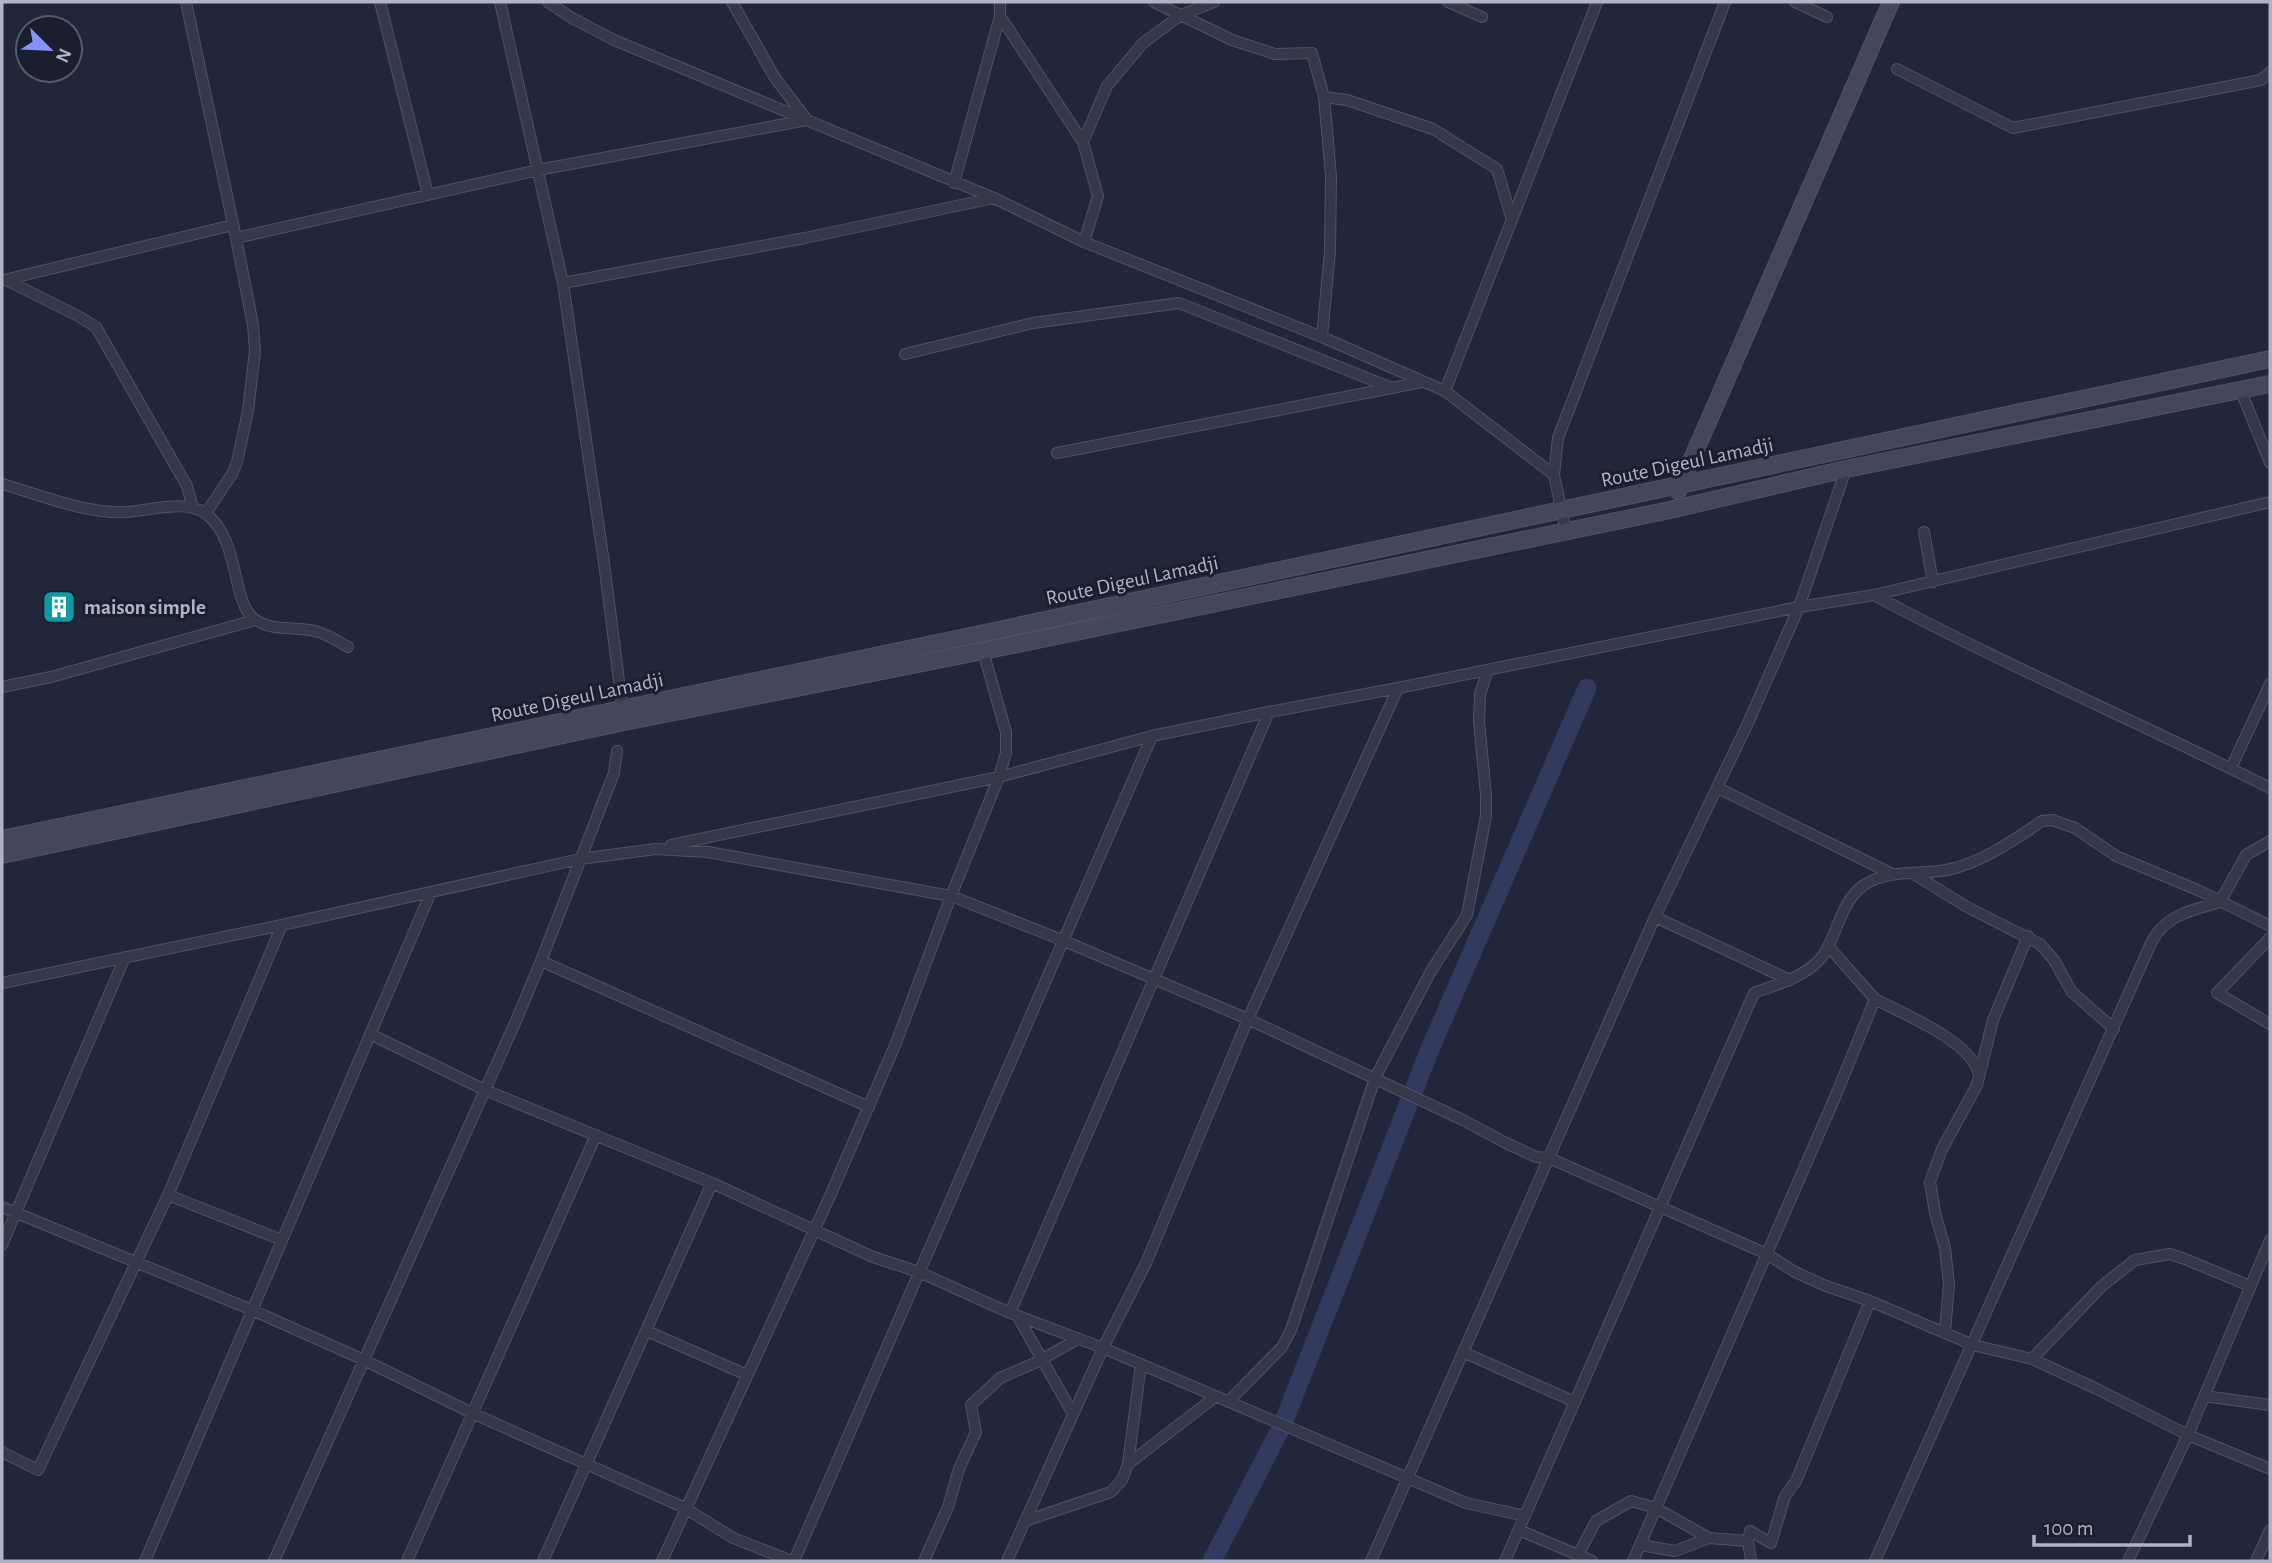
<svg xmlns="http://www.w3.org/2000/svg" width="2272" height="1563" viewBox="0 0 2272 1563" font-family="'Alegreya Sans',sans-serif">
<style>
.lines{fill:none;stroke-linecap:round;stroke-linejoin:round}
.river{stroke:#333a5f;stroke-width:19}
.minor-casing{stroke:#505365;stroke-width:12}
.secondary-casing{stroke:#505365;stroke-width:18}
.minor{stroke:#35384a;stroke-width:10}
.secondary{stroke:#43465d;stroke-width:16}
.labels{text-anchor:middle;stroke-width:6;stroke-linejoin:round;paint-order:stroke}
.street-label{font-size:21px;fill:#b0b3c6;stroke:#1b1e2f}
.poi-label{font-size:21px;font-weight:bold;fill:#b0b3c6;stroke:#1b1e2f;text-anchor:start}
</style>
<rect width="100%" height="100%" fill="#22263a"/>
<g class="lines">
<path class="river" d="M1212,1561l70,-135 148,-377 157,-361"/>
<defs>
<path id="minor" d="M186,2l50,236 17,87 2,26 -7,60 -11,51 -5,12 -26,39
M380,2l48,193
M500,2l63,281 41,280 19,149
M548,2l24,16 42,22 380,158 90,44 238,95 123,54 109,84
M1154,2l78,38 43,14 37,-1 12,44 23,3 86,29 64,40 15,51
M1448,2l34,15
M1795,2l32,15
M1000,16l83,126 15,54 -14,46
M1897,69l116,59 248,-48 9,-8
M1083,142l24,-56 36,-43 38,-28 33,-13
M954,183l46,-167v-14
M236,238l302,-68 269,-50 -32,-42 -43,-76
M4,280l229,-55
M6,280l72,36 18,11 91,159 6,22
M563,283l242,-45 189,-40
M1322,337l8,-86 1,-75 -7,-79
M905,354l128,-31 146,-20 213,85
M1445,391l152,-389
M2241,391l29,72
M1057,453l365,-71
M2,484c39,11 83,30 124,28 23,-1 58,-13 79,1 35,25 26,86 48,105 17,14 42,8 62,13 12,3 23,10 33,16
M1566,531l-12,-56 4,-37 167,-436
M1924,532l9,50
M1874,595c130,70 265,127 396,193
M2,687l49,-10 204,-57
M2231,768l39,-84
M1718,788l174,86
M671,845l328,-68 153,-41 117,-24 129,-24 401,-81 75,-12 396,-93
M1912,873l55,34 73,37 14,16 18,32 42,37
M1655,917l135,63
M2270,938l-53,55 53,31
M541,961l328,146
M2,983l280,-58 298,-66 75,-10 53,3 243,44 111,44 186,79 215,101 41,22 32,15 13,1 218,96 28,18 31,14 44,15 103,44 59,14 65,30 91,46 82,34
M1875,999c28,15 97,42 104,76
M370,1034l115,56 227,93 161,74 46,15 91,41 93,35 363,155 59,13
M168,1195l114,45
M2,1207l250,103 112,50 108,53 213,95 48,30 59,23
M2,1245l123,-288
M1010,1313l259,-601
M1018,1317l55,97
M647,1331l100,44
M1945,1332l4,-48 -4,-36 -10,-35 -5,-31 12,-33 35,-64 16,-65 35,-84
M1463,1352l112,50
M2032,1359l70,-73 33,-26 35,-6 15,5 65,27
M2204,1396l66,9
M1228,1402l54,-55 9,-17 84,-252 56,-107 36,-56 19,-99v-21l-7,-74 1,-27 8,-24
M2,1452l36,18 130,-275 114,-270
M1128,1464l13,-100
M1025,1521l86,-29 11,-12 6,-16 87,-67
M1519,1530l73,31
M1640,1545l35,6 34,-13 39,3
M1578,1555l18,-34 35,-20 25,7 53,30
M145,1561l286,-669
M274,1561l241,-538 26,-62 73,-188 3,-22
M407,1561l189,-426
M543,1561l169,-378
M662,1561l168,-365 66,-153 55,-147 48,-119 7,-24v-21l-23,-81
M794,1561l358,-825
M924,1561l24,-54 11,-38 17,-37 -5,-27 29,-27 37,-16 41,-23
M1007,1561l96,-213 43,-85 102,-244 150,-331
M1371,1561l284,-644 93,-194 51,-116 47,-138
M1505,1561l249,-568c24,-9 55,-17 70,-39 14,-22 17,-53 40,-69 24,-16 56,-10 83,-15 34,-7 67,-30 95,-49l10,-1 23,8 41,28 84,35 70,35
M1633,1561l203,-466 39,-96 -47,-53
M1751,1561l-3,-20 2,-10 21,12 14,-47 11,-15 74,-180
M1875,1561l277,-620c15,-27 41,-31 68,-39l26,-47 24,-14
M2128,1561l60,-126 82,-195
M2256,1561l14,-31"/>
<path id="secondary" d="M1678,491l213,-489
M2,839l978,-205 1290,-275
M2,855l622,-133 359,-71 687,-141 176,-41 424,-85"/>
</defs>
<use href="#minor" class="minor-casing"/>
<use href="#secondary" class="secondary-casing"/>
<use href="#minor" class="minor"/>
<use href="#secondary" class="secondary"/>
</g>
<defs>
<symbol id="building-square" viewBox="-11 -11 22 22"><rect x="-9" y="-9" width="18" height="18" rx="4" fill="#0f9aa8" stroke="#1b1e2f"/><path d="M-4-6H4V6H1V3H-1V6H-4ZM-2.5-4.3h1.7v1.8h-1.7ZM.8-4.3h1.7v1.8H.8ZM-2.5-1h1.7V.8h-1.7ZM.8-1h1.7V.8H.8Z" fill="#fff"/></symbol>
</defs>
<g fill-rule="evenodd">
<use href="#building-square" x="40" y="588" width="38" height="38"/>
</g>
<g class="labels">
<g class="street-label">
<text transform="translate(1687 462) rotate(-12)" y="7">Route Digeul Lamadji</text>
<text transform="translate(1132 580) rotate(-12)" y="7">Route Digeul Lamadji</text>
<text transform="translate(577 697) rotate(-12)" y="7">Route Digeul Lamadji</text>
</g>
<g class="poi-label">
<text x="84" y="614">maison simple</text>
</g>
</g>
<rect width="2272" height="1563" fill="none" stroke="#b0b3c6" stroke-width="7"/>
<g transform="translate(49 49) rotate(114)"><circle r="33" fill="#1b1e2f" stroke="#575a6b" stroke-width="2"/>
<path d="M0-5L12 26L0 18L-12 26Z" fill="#8592f7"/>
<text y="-10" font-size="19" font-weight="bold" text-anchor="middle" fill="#b0b3c6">N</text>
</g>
<path d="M2034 1535v10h156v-10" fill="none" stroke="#b0b3c6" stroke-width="3.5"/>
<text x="2044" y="1535" font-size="21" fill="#b0b3c6" stroke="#1b1e2f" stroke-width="5" paint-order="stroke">100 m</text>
</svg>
